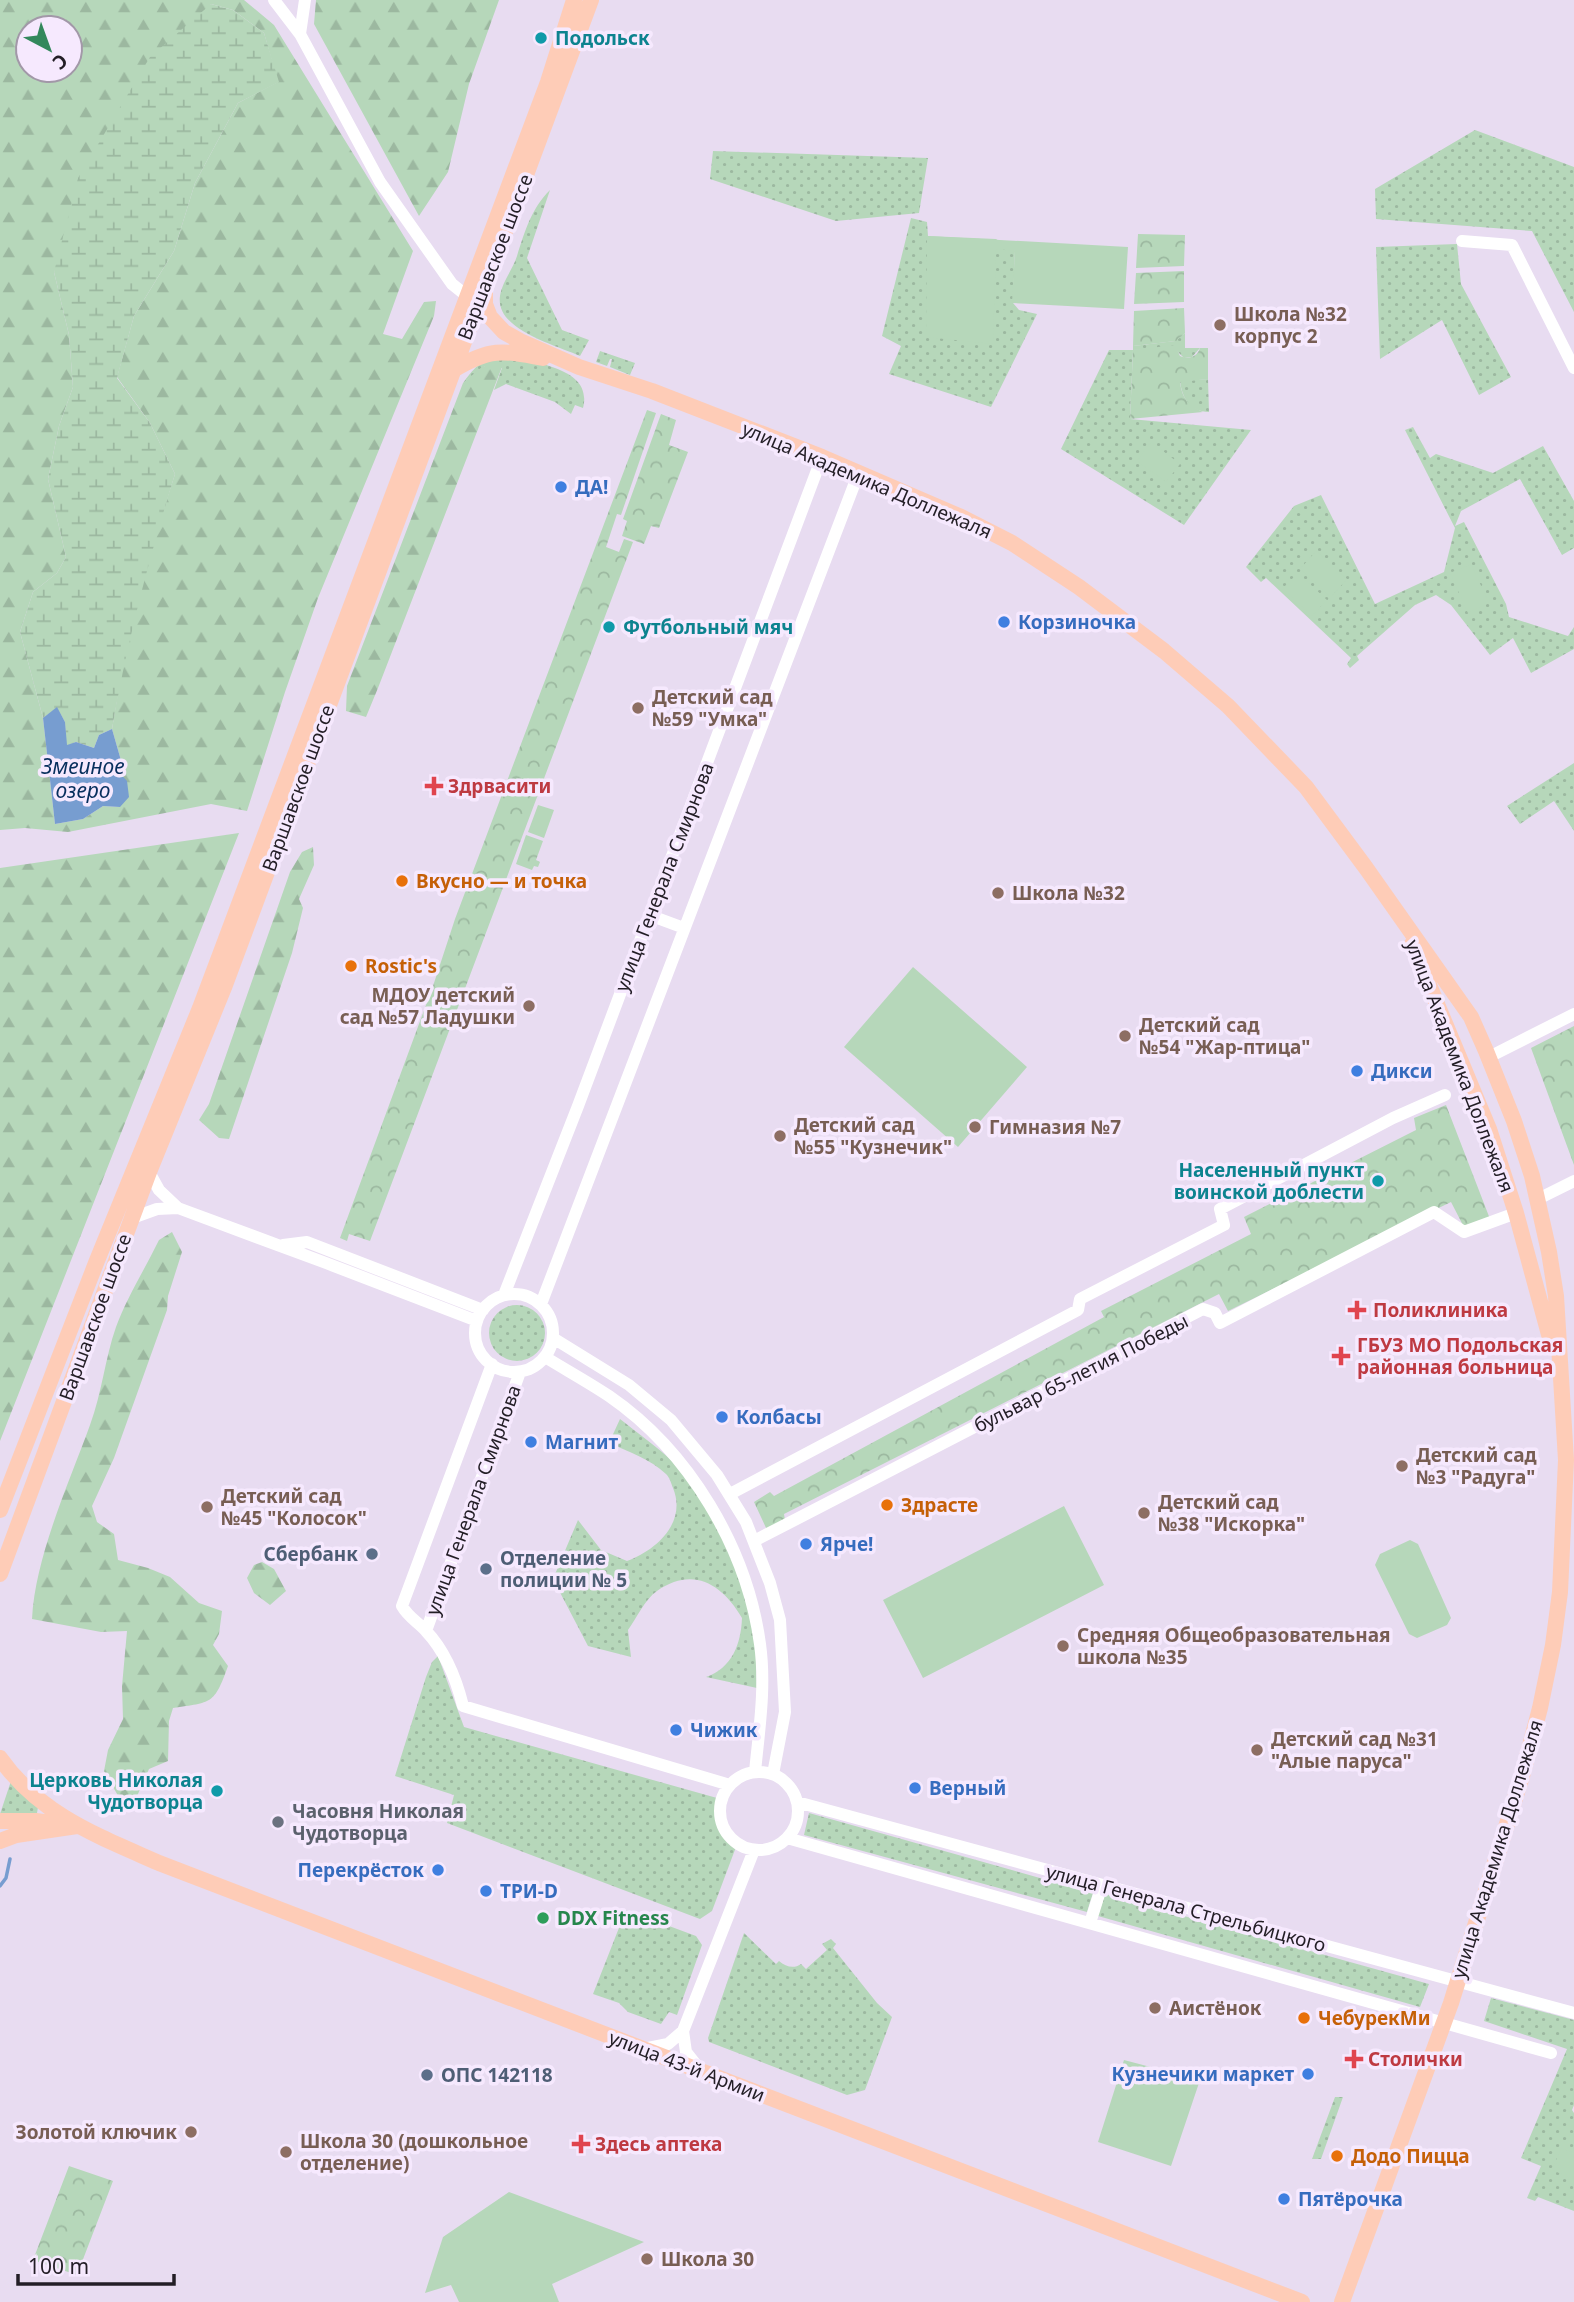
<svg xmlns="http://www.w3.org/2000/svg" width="1574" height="2302" viewBox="0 0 1574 2302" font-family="'Noto Sans',sans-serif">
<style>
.grass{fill:url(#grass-dots)}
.forest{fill:url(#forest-firs);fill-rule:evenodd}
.wetland{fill:url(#wetland-marsh)}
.park{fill:url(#park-crowns)}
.pitch{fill:#b6d7ba}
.water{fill:#779dd0}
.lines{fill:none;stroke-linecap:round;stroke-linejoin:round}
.stream{stroke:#779dd0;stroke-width:3.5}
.minor{stroke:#fff;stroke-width:12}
.major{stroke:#feccb7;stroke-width:16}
.culture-dot{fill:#0f9aa8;stroke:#f6e9fe;stroke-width:2.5}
.education-dot{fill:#8d6e63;stroke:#f6e9fe;stroke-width:2.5}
.shop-dot{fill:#3f7fe0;stroke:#f6e9fe;stroke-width:2.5}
.health-dot{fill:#e0444e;stroke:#f6e9fe;stroke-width:2.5}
.food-dot{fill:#e8710a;stroke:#f6e9fe;stroke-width:2.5}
.service-dot{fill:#5c6f8a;stroke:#f6e9fe;stroke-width:2.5}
.worship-dot{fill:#6b7280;stroke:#f6e9fe;stroke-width:2.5}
.leisure-dot{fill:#2e9e5b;stroke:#f6e9fe;stroke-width:2.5}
.labels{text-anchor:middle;stroke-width:7;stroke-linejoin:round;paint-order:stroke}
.culture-label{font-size:19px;font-weight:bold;fill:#0d838f;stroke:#f6e9fe;text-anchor:start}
.street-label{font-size:19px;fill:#231e26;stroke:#f6e9fe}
.education-label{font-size:19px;font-weight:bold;fill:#785e54;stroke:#f6e9fe;text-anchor:start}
.shop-label{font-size:19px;font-weight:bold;fill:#366cbe;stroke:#f6e9fe;text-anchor:start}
.health-label{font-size:19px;font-weight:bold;fill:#be3a42;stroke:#f6e9fe;text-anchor:start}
.food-label{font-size:19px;font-weight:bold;fill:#c56008;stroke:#f6e9fe;text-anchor:start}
.service-label{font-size:19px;font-weight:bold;fill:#4e5e75;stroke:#f6e9fe;text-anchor:start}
.worship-label{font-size:19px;font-weight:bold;fill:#5b616d;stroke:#f6e9fe;text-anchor:start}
.leisure-label{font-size:19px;font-weight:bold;fill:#27864d;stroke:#f6e9fe;text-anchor:start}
.water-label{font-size:21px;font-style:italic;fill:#072f5d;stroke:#f6e9fe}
</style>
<defs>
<pattern id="grass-dots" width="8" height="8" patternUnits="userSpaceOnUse" patternTransform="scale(1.75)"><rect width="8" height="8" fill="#b6d7ba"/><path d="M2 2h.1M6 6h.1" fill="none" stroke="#9cb8a0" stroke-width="1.8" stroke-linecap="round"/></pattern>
<pattern id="forest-firs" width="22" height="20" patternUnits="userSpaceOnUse" patternTransform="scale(1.75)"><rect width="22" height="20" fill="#b6d7ba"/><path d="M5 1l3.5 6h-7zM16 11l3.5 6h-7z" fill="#9cb8a0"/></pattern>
<pattern id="wetland-marsh" width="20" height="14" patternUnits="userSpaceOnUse" patternTransform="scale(1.75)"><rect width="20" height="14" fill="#b6d7ba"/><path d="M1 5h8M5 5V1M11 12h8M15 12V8" fill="none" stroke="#9cb8a0"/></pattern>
<pattern id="park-crowns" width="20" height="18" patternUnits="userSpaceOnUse" patternTransform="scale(1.75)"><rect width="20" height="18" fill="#b6d7ba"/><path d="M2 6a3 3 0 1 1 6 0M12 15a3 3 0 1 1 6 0" fill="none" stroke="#9cb8a0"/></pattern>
</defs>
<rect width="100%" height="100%" fill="#e8dcf1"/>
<path class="grass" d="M1475,130l99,37v145l-42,-81 -156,-12 -1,-30z
M713,151l215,7 -9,55 -83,8 -126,-42z
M550,190l-23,68 35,72 27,10 -9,16c-24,-11 -85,-26 -80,-60 2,-14 13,-27 17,-40 8,-25 14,-47 33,-66z
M911,218l16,4 1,14 68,3 19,12 -2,52 6,7 18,4 -46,93 -102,-33 12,-28 -19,-10z
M1457,244l4,40 50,93 -32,18 -37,-75 -62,39 -4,-112z
M1185,333v15h15l-8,9 -8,1 -9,-9 -42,1 -3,69 121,11 -67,95 -123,-76 48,-99h24v-4l42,-5z
M600,351l35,12 -5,12 -20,-8 2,-8h-2l-3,7 -11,-4z
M513,356c27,9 80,13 70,52l-8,-3 -4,9 -16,-12 -49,-18 -12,6 8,-22 -17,-2 -22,17c18,-24 21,-24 50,-27z
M1208,379l1,33c-19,0 -27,-14 -29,-31z
M1413,427l17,31 6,-4 57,19 50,-27 31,55v47l-12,7 -42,-76 -59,32 -6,15 9,-4 42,82 3,13 59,19 6,-9v22l-43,24 -18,-35 -23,17 -39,-50 -15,-10 -21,10 -58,51 2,4 -9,8 -3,-4 4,-6 -85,-80 -5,4 -15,-15 48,-61 27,-11 54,109 69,-32 11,-44 -50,-98z
M1574,763v68l-20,-30 -34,23 -13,-18z
M489 1333a28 28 0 1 1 56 0a28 28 0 1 1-56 0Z
M620,1419c20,16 53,39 68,59 31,41 59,106 67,157 2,17 1,35 2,53l-51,-11c26,-9 35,-33 36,-59 -20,-34 -49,-52 -85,-27 -12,8 -21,28 -29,39l3,27 -43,-11 -35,-67 25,-59 23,30 26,11c30,-11 60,-39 46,-73 -2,-5 -3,-10 -7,-14 -16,-15 -37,-22 -57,-31z
M438,1656l26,71 253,71c-1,21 1,36 19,49l-24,64 -12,8 -253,-96 7,-28 -59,-19 31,-99 6,-15z
M11,1781l27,26 -1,6 -37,1z
M809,1813l284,80 -6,19 -283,-77z
M1105,1894l324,90 -9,23 -322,-91z
M626,1910l70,26 6,9 -25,70 -8,-3 -8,12 -33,-12 -9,-9 -26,-9z
M744,1933l32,31 3,-3c7,6 15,8 22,3l5,5 21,-19 -5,-6 9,-5 5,5 -3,4 44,55 15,14 -27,73 -18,5 -138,-53 -1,-4z
M1491,1998l83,22v85l-2,5 2,3v98l-36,-14 -3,4 -8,-3 14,-32 -20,-8 46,-109 -83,-28z
M1335,2097h8l-22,62h-9z"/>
<path class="forest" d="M0,0h244l30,25 139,226 -30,83 19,5 22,-37 12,-1 -2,15 -116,282 -33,94 -38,119 -36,-7 -143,28 -43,-4 -25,2zM211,4l22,6 31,23 14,49 -40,21 -43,80 -21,68 -40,65 -17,61 33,46 25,51 -26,81 -26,108 -11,66 10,35 -6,6 4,37 -17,-1 -20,13 -28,5 -12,-106 -23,-86 13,-40 24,-19 9,-16 -18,-78 11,-53 14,-39 -4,-52 -15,-63zM28,28h42v42h-42z
M316,0h183l-30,84 -21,88 -29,44 -105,-192z
M494,363l8,4 -124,321 -12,29 -20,-6 1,-25 116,-303 19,-16z
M239,833l-239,608v-573z
M313,847l1,18 -15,34 4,9 -11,45 -63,186 -10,-1 -20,-18 10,-16 81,-232 12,-20z
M172,1232l10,20 -14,44 -1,14 -53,148 -22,48 5,16 17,12 4,26 30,8 22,9 29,26 23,8 -3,23 -6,11 15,21c-14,39 -16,36 -55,42l-4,13 -1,40 -19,8 -15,34 -13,-2 -17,-30 4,-21 15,-31 -1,-33 5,-55 -26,1 -69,-13c3,-62 37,-136 58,-194 12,-32 15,-67 26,-98 11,-30 29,-58 43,-87z
M262,1562l12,7 12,22 -16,14 -16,-12 -7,-15 7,-13z"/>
<path class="wetland" d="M211,4l22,6 31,23 15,49 -41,21 -43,80 -21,68 -40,65 -17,62 33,45 25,51c-26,84 -48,168 -63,255l-13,6 -5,13 -18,-6 -10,4 -1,-24 -8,-14 -14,10 -23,-86 13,-40 24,-19 9,-16 -18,-78 11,-53 14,-39 -4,-52 -15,-63 24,-94 72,-121z"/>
<path class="park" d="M1138,234l47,1 -1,31 -48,2z
M1184,271v31l-50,2 2,-31z
M1184,308l1,25 -9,8 -43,5 1,-35z
M1175,345l5,11c9,4 17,1 20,-8h8v31l-28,3c2,16 8,23 23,30l-73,7 3,-69z
M647,410l9,3 -35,102 -4,-1 -11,33 13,5 5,-13 9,3 -263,699 -21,-7 -2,7 -7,-3 93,-252 22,-67z
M661,414l15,6 -7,25 19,7 -29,76 -8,-2 -7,18 -22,-8 5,-15 -4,-2z
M526,835l17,6 -7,19 4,2 -2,5 -4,-1 -2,4 -16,-6z
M1574,1026v139l-43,-117z
M1446,1105l44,114 -24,12 -15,-29 -223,109 -9,-17 -435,220 1,6 -18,10 -13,-28 16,-10 4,4 330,-179 -3,-6 150,-77 -7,-17 172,-87 -2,-12z
M69,2166l44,15 -36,94 -44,-15z"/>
<path class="pitch" d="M927,236l201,11 -4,62 -112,-6 3,-52 -19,-2 -3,95 -67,-7z
M1151,442l29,22 -14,18 -29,-21z
M1316,551l31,28 -16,18 -31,-28z
M1471,564l18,39 -21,10 -18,-40z
M1298,573l29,27 -15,16 -29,-28z
M538,805l16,5 -10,28 -16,-6z
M913,967l114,100 -69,80 -114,-100z
M1064,1506l40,79 -181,93 -40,-78z
M1410,1540l8,4 33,74 -4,7 -30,13 -8,-4 -34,-69 5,-11z
M1124,2060l76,20 -29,86 -73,-24z
M1561,2148l13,5v26l-22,-9z
M509,2192l135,50 -92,42 7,18h-100l-8,-17 -26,8 18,-56z"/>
<path class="water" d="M57,707l8,15 2,23 9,-3 18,6 5,-13 13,-6 10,35 -5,6 10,11 2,16 -9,10 -17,-1 -20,13 -28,5 -12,-106z"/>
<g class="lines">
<path class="stream" d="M0,1886l6,-8 4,-19"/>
<path class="minor" d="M274,0l26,34 80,148 72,102 15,12
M300,34l5,-34
M1462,241l50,4 62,123
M649,915l35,13
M1489,1057l85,-43
M149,1172l10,18 19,18
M1538,1199l36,-18
M132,1218l25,-9 21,-1 148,55 151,58
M283,1245l24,-3 176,68
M475 1333a39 39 0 1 1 78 0a39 39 0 1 1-78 0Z
M504,1295l74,-189 244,-649
M541,1304l318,-832
M553,1338l76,47 42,35 46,55 29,47 24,61 10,37 5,92 -12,62
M545,1357c21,13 43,25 64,39 80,55 138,152 151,248 6,43 -1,86 -5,128
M492,1364l-90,242c6,11 16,16 24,25 20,21 30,47 37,75l267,79
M730,1494l348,-184 2,-11 144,-74 -4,-16 173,-91 52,-23
M754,1541l449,-232 12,4 5,10 214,-111 30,20 52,-19
M426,1631l94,-259
M720 1811a39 39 0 1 1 78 0a39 39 0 1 1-78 0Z
M797,1802l777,211
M787,1838l764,215
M1090,1923l12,-38
M683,2031l3,21 15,19
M643,2049l25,-5 15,-13 71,-181"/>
<path class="major" d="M485,282v22l5,13 14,15 16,9 59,26 73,24 170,66 137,59 53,27 67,44 85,64 64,55 78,81 60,81 105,149 15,34 28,70 18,55 17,76 7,44 10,164 -6,132 -7,53 -13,63 -18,68 -71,227 -109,299
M453,370c37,-22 48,-20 90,-12
M1412,944l77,185 27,84 35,129
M0,1510l96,-247 104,-255 348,-926 26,-82
M0,1574l149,-402 76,-187 366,-985
M0,1758c40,57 98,78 159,105l1143,439
M0,1821h36l21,3
M0,1841l16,-6 61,-9"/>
</g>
<g class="culture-dot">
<circle cx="541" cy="38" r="7"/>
<circle cx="609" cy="627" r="7"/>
<circle cx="1378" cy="1181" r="7"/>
<circle cx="217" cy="1791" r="7"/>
</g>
<g class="education-dot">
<circle cx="1220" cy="325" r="7"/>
<circle cx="638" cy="708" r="7"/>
<circle cx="998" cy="893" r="7"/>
<circle cx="529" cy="1006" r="7"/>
<circle cx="1125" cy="1036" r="7"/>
<circle cx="975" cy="1127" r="7"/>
<circle cx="780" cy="1136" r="7"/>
<circle cx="1402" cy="1466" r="7"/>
<circle cx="207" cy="1507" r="7"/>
<circle cx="1144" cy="1513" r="7"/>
<circle cx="1063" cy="1646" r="7"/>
<circle cx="1257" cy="1750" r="7"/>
<circle cx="1155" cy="2008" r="7"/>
<circle cx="191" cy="2132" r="7"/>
<circle cx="286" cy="2152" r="7"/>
<circle cx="647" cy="2259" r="7"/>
</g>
<g class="shop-dot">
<circle cx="561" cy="487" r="7"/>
<circle cx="1004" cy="622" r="7"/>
<circle cx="1357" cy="1071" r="7"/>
<circle cx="722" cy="1417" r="7"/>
<circle cx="531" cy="1442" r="7"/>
<circle cx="806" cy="1544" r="7"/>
<circle cx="676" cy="1730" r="7"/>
<circle cx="915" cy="1788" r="7"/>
<circle cx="438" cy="1870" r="7"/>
<circle cx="486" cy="1891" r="7"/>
<circle cx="1308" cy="2074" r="7"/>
<circle cx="1284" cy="2199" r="7"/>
</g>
<g class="health-dot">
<path d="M430.5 775.5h7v7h7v7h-7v7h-7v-7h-7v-7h7z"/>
<path d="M1353.5 1299.5h7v7h7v7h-7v7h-7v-7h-7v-7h7z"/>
<path d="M1337.5 1345.5h7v7h7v7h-7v7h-7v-7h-7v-7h7z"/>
<path d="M1350.5 2048.5h7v7h7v7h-7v7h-7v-7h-7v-7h7z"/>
<path d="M577.5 2133.5h7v7h7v7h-7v7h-7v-7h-7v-7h7z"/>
</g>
<g class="food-dot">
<circle cx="402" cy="881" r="7"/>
<circle cx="351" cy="966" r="7"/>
<circle cx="887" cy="1505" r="7"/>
<circle cx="1304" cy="2018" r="7"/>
<circle cx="1337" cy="2156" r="7"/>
</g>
<g class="service-dot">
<circle cx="372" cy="1554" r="7"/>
<circle cx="486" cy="1569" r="7"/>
<circle cx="427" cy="2075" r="7"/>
</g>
<circle class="worship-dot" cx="278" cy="1822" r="7"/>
<circle class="leisure-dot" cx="543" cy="1918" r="7"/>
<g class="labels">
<g class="culture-label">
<text x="555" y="45">Подольск</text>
<text x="623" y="634">Футбольный мяч</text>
<text x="1364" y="1177" text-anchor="end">Населенный пункт<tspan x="1364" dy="22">воинской доблести</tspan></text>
<text x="203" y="1787" text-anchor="end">Церковь Николая<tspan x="203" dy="22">Чудотворца</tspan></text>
</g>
<g class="street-label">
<text transform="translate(495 257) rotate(-69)" y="7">Варшавское шоссе</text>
<text transform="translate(867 480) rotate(23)" y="7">улица Академика Доллежаля</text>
<text transform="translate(298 788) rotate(-70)" y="7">Варшавское шоссе</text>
<text transform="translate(664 877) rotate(-69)" y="7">улица Генерала Смирнова</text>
<text transform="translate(1460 1066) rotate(69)" y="7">улица Академика Доллежаля</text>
<text transform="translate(95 1317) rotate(-70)" y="7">Варшавское шоссе</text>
<text transform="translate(1081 1373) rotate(-27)" y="7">бульвар 65-летия Победы</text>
<text transform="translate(473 1500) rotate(-70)" y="7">улица Генерала Смирнова</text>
<text transform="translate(1497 1849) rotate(-73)" y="7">улица Академика Доллежаля</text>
<text transform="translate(1186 1908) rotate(15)" y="7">улица Генерала Стрельбицкого</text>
<text transform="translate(687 2066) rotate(21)" y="7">улица 43-й Армии</text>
</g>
<g class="education-label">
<text x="1234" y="321">Школа №32<tspan x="1234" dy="22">корпус 2</tspan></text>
<text x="652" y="704">Детский сад<tspan x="652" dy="22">№59 "Умка"</tspan></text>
<text x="1012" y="900">Школа №32</text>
<text x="515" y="1002" text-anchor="end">МДОУ детский<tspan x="515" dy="22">сад №57 Ладушки</tspan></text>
<text x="1139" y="1032">Детский сад<tspan x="1139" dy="22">№54 "Жар-птица"</tspan></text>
<text x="794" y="1132">Детский сад<tspan x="794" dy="22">№55 "Кузнечик"</tspan></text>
<text x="989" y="1134">Гимназия №7</text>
<text x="1416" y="1462">Детский сад<tspan x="1416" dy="22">№3 "Радуга"</tspan></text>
<text x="221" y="1503">Детский сад<tspan x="221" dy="22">№45 "Колосок"</tspan></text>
<text x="1158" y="1509">Детский сад<tspan x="1158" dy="22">№38 "Искорка"</tspan></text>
<text x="1077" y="1642">Средняя Общеобразовательная<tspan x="1077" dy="22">школа №35</tspan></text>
<text x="1271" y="1746">Детский сад №31<tspan x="1271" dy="22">"Алые паруса"</tspan></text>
<text x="1169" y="2015">Аистёнок</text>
<text x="177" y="2139" text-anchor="end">Золотой ключик</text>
<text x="300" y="2148">Школа 30 (дошкольное<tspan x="300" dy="22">отделение)</tspan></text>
<text x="661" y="2266">Школа 30</text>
</g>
<g class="shop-label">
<text x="575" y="494">ДА!</text>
<text x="1018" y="629">Корзиночка</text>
<text x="1371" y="1078">Дикси</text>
<text x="736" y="1424">Колбасы</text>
<text x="545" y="1449">Магнит</text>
<text x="820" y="1551">Ярче!</text>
<text x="690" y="1737">Чижик</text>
<text x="929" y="1795">Верный</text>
<text x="424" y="1877" text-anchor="end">Перекрёсток</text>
<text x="500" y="1898">ТРИ-D</text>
<text x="1294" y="2081" text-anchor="end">Кузнечики маркет</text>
<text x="1298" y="2206">Пятёрочка</text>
</g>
<g class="health-label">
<text x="448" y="793">Здрвасити</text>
<text x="1373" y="1317">Поликлиника</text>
<text x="1357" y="1352">ГБУЗ МО Подольская<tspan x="1357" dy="22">районная больница</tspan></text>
<text x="1368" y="2066">Столички</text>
<text x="595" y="2151">Здесь аптека</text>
</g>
<g class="food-label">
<text x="416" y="888">Вкусно — и точка</text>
<text x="365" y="973">Rostic's</text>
<text x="901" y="1512">Здрасте</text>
<text x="1318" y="2025">ЧебурекМи</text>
<text x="1351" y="2163">Додо Пицца</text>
</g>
<g class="service-label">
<text x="358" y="1561" text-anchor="end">Сбербанк</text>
<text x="500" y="1565">Отделение<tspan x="500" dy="22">полиции № 5</tspan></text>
<text x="441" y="2082">ОПС 142118</text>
</g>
<g class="worship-label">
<text x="292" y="1818">Часовня Николая<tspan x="292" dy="22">Чудотворца</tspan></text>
</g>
<g class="leisure-label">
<text x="557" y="1925">DDX Fitness</text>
</g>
<g class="water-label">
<text x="83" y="774">Змеиное<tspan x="83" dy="24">озеро</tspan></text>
</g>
</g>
<g transform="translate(49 49) rotate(139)"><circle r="33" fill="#f6e9fe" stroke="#a298a8" stroke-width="2"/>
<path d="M0-5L12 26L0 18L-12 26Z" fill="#33885c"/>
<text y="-10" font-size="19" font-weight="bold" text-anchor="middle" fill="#231e26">С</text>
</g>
<path d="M18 2274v10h156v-10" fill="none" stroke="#231e26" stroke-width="3.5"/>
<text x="28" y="2274" font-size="21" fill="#231e26" stroke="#f6e9fe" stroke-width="5" paint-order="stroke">100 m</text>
</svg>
